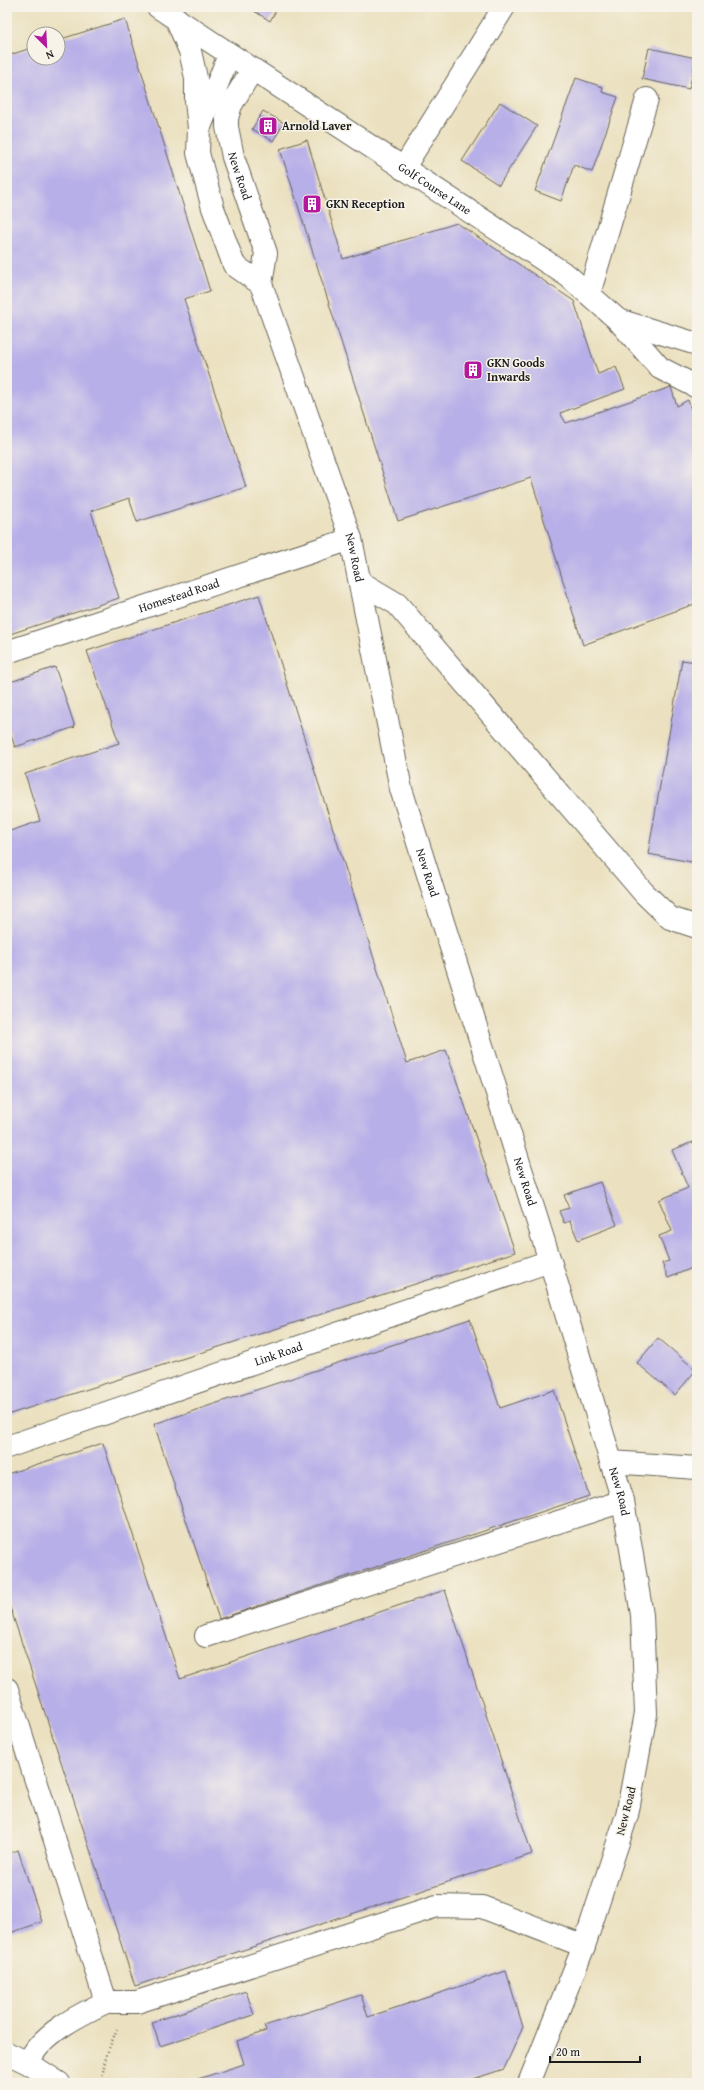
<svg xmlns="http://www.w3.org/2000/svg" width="704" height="2090" viewBox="0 0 704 2090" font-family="'Gentium Book Plus',serif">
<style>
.building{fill:#b7afe8}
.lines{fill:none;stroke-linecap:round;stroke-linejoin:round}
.minor-casing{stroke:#646155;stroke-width:24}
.path{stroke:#646155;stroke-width:2.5;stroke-dasharray:1 3;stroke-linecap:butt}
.minor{stroke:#fff;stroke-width:22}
.labels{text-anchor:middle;stroke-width:3;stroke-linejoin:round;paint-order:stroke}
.poi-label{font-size:12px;font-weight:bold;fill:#1c1c1c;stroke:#f7f3e8;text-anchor:start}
.street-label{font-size:12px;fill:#1c1c1c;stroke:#f7f3e8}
</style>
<rect width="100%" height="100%" fill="#f7f3e8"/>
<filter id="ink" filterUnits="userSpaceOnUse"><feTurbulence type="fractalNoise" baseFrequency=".025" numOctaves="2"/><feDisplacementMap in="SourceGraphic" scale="8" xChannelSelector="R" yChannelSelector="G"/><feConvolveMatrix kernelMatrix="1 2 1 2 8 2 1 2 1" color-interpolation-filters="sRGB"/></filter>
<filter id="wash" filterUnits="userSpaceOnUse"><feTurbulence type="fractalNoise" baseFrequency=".012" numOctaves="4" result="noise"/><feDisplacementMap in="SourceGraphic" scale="16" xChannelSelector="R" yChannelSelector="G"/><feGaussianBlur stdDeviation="0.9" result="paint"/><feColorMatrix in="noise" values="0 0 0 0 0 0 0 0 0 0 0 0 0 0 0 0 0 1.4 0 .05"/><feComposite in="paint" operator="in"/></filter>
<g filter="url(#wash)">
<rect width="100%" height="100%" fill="#ebe1c0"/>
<g id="blocks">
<path class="building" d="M248,7h30l-8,14z
M125,19l85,272 -26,8 62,188 -109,35 -8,-24 -38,13 28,87 -112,37v-579l27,-9v11h24v-18z
M649,48l47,10 -7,31 -47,-10z
M576,78l27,9 -1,5 16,5 -26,75 -18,-7 -13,36 -26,-10z
M500,102l37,24 -38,59 -37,-24z
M263,111l21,12 -11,18 -21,-12z
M307,140l36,119 114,-36 117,78 24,73 18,-7 9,22 -65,24 6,10 105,-36 6,19 11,-6 9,29v174l-114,42 -52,-167 -133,43 -118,-372z
M259,595l148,468 39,-13 69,202 -508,163v-583l33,-11 -15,-47 94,-31 -32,-92z
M682,660l15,2v201l-49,-9z
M55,667l20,60 -60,20 -8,-24v-40z
M693,1142l4,10v114l-29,12 -6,-15 7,-2 -10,-25 13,-5 -13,-31 29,-12 -16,-38z
M600,1182l17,43 -39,15 -8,-19 -6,2 -5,-12 10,-3 -5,-13z
M470,1319l30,89 54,-18 35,106 -370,123 -65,-195z
M658,1338l38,32 -21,25 -38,-32z
M103,1443l77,236 265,-89 87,264 -397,132 -128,-388v-124z
M18,1850l24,72 -35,12v-80z
M506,1971l17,56 -19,42 -43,14h-275l58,-19 -7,-23 29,-10 -2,-5 97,-31 7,22z
M246,1991l8,24 -94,31 -8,-24z"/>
</g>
</g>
<g filter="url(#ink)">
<use href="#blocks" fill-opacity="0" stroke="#646155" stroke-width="1"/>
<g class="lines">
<defs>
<g id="minor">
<path id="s1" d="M158,7l410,269 50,44 42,48 37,19"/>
<path d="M176,18l14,33 6,27v23l3,27 -1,25 15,55 21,57 27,19"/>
<path id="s2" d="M252,70l-21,35 -4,13v9l6,30 33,96 -5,31 90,255 50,250 149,472 73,240 19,114 4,98 -19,102 -43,131 -55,137"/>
<path d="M200,127l29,-72"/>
<path d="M403,169l101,-162"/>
<path d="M589,294l58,-195"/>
<path d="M618,320l79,24"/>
<path d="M360,582l37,22 247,289 26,25 27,9"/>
<path id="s3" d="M7,652l344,-113"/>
<path id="s4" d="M7,1447l543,-186"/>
<path d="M611,1462l86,6"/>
<path d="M206,1636l417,-135"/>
<path d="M7,1689l99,313c-27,13 -66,32 -78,61"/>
<path d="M106,2002h31l300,-96 45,1 102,39"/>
<path d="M7,2053l21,10 31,20"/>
</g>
</defs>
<use href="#minor" class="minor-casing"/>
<path class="path" d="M101,2083l5,-27 11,-27"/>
<use href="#minor" class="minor"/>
</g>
</g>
<defs>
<symbol id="building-square" viewBox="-11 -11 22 22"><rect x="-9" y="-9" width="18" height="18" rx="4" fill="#b5179e" stroke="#f7f3e8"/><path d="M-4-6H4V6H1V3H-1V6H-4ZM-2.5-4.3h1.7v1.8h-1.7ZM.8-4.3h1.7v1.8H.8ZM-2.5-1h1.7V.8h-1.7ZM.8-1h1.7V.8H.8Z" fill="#fff"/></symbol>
</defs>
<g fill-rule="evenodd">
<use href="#building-square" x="257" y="115" width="22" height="22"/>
<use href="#building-square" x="301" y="193" width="22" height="22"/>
<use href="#building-square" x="462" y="359" width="22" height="22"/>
</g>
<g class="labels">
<g class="poi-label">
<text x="282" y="130">Arnold Laver</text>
<text x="326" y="208">GKN Reception</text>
<text x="487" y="367">GKN Goods<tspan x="487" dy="14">Inwards</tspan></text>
</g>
<g class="street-label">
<text dy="4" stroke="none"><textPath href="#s2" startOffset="114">New Road</textPath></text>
<text dy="4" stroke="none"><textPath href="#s1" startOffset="331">Golf Course Lane</textPath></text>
<text dy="4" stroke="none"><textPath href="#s2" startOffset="516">New Road</textPath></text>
<text dy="4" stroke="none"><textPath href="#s3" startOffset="181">Homestead Road</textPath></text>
<text dy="4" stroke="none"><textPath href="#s2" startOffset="840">New Road</textPath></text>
<text dy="4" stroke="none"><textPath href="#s2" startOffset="1164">New Road</textPath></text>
<text dy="4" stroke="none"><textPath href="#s4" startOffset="287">Link Road</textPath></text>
<text dy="4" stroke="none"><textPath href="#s2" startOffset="1488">New Road</textPath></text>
<text transform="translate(626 1811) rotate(-76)" y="4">New Road</text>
</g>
</g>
<rect width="704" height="2090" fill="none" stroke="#f7f3e8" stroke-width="24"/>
<g transform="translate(46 46) rotate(156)"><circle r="19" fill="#f7f3e8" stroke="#9f9d96"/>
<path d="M0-3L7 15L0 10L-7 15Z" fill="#b5179e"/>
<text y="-6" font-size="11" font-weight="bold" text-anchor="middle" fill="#1c1c1c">N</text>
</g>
<path d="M550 2056v6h90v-6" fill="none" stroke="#1c1c1c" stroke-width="2"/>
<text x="556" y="2056" font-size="12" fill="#1c1c1c" stroke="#f7f3e8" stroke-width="3" paint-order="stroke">20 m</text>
</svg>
